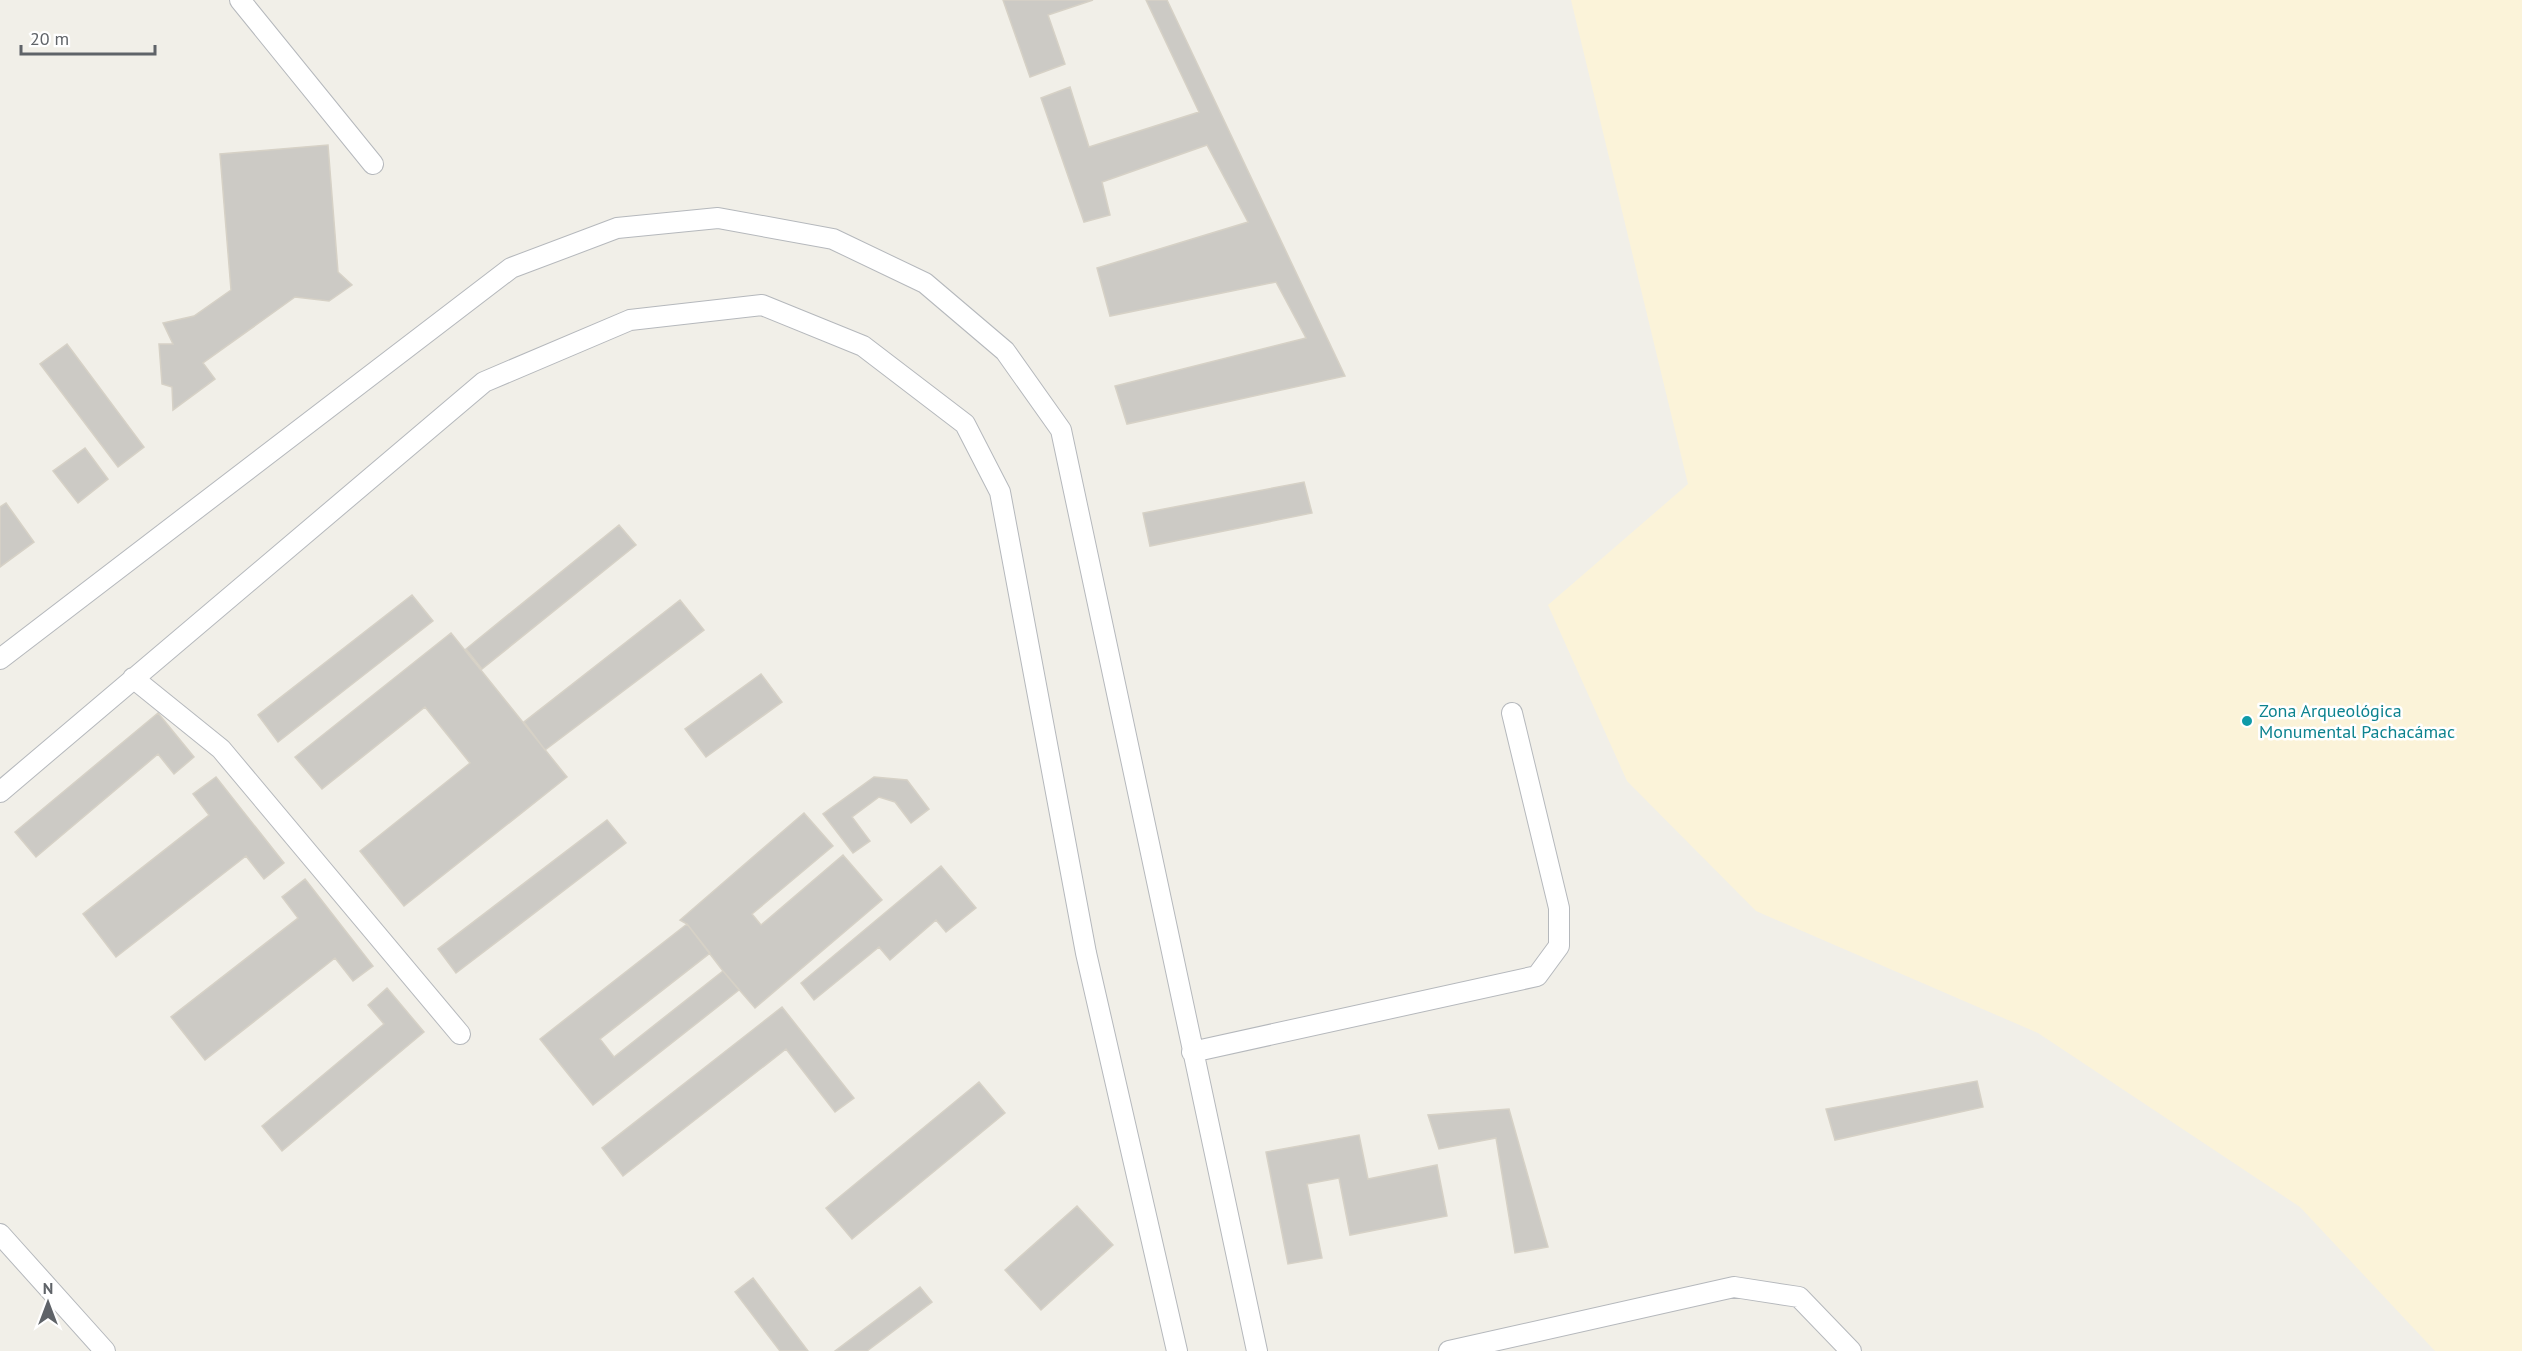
<svg xmlns="http://www.w3.org/2000/svg" width="2522" height="1351" viewBox="0 0 2522 1351" font-family="'PT Sans',sans-serif">
<style>
.sand{fill:#fbf3d9}
.building{fill:#cccac5;stroke:#d6d1c6;stroke-width:1.5}
.lines{fill:none;stroke-linecap:round;stroke-linejoin:round}
.lane-casing{stroke:#b5b8bc;stroke-width:22}
.lane{stroke:#fff;stroke-width:20}
.culture-dot{fill:#0f9aa8;stroke:#fff;stroke-width:2}
.labels{text-anchor:middle;stroke-width:5;stroke-linejoin:round;paint-order:stroke}
.culture-label{font-size:18px;fill:#0d838f;stroke:#fff;text-anchor:start}
</style>
<rect width="100%" height="100%" fill="#f1efe8"/>
<path class="sand" d="M1571,0h951v1351h-87l-135,-144 -262,-174 -282,-122 -129,-130 -79,-176 140,-121z"/>
<path class="building" d="M1003,0h90l-45,15 17,49 -35,13z
M1146,0h21l178,376 -218,48 -12,-38 191,-48 -30,-56 -166,34 -13,-48 151,-46 -41,-77 -105,37 8,33 -26,7 -43,-124 29,-11 19,60 110,-35z
M328,145l10,127 14,13 -23,16 -34,-4 -92,66 12,16 -42,31 -1,-23 -10,-3 -3,-40h14l-10,-21 31,-7 37,-26 -11,-136z
M67,344l77,103 -26,20 -78,-103z
M85,448l23,31 -30,24 -25,-32z
M1304,482l8,31 -162,33 -7,-33z
M6,503l28,39 -34,25v-60z
M619,525l17,20 -154,124 -16,-20z
M412,595l21,26 -155,121 -20,-27z
M680,600l24,30 -159,120 -21,-28z
M451,633l116,144 -163,129 -44,-55 110,-88 -45,-56 -103,82 -27,-32z
M761,674l21,28 -76,55 -21,-28z
M158,713l36,44 -20,17 -16,-20 -122,103 -21,-25z
M216,777l68,86 -20,16 -18,-23 -130,101 -33,-43 126,-99 -16,-21z
M874,777l33,3 22,29 -18,14 -16,-21 -16,-5 -27,20 18,24 -17,12 -30,-39z
M804,813l29,33 -81,68 9,11 82,-70 39,45 -127,108 -32,-37 -36,-47 -7,-4z
M607,820l19,23 -170,130 -18,-24z
M941,866l35,42 -30,24 -10,-12 -46,40 -11,-13 -65,53 -13,-17z
M305,879l68,87 -20,15 -18,-23 -130,102 -34,-43 127,-99 -16,-21z
M687,924l23,29 -110,86 14,18 109,-86 16,19 -146,115 -53,-66z
M387,988l37,44 -142,119 -20,-25 122,-102 -16,-19z
M782,1007l72,91 -19,14 -49,-63 -163,127 -21,-28z
M1977,1081l6,26 -148,33 -9,-31z
M979,1082l26,31 -153,126 -26,-31z
M1509,1109l39,138 -33,6 -19,-115 -57,11 -11,-34z
M1359,1135l9,44 69,-14 10,51 -97,19 -11,-57 -32,6 15,74 -34,6 -22,-112z
M1077,1206l36,39 -72,65 -36,-40z
M753,1278l55,73h-28l-45,-59z
M920,1287l12,15 -65,49h-32z"/>
<g class="lines">
<defs>
<path id="lane" d="M240,0l133,164
M0,659l511,-391 106,-40 101,-10 115,21 92,44 80,68 56,79 196,921
M133,678l88,71 239,285
M0,792l484,-410 146,-62 132,-15 101,41 102,78 35,68 86,461 91,398
M1192,1052l345,-76 22,-30v-38l-47,-195
M0,1234l105,117
M1449,1351l285,-64 65,10 52,54"/>
</defs>
<use href="#lane" class="lane-casing"/>
<use href="#lane" class="lane"/>
</g>
<circle class="culture-dot" cx="2247" cy="721" r="6"/>
<g class="labels">
<g class="culture-label">
<text x="2259" y="717">Zona Arqueológica<tspan x="2259" dy="21">Monumental Pachacámac</tspan></text>
</g>
</g>
<g transform="translate(48 1303)" stroke="#ffffff" stroke-width="4.5" paint-order="stroke">
<path d="M0-4.5L10 22L0 15L-10 22Z" fill="#5f6368"/>
<text y="-9" font-size="16" font-weight="bold" text-anchor="middle" fill="#5f6368">N</text>
</g>
<path d="M21 45v9h134v-9" fill="none" stroke="#5f6368" stroke-width="3"/>
<text x="30" y="45" font-size="18" fill="#5f6368" stroke="#ffffff" stroke-width="4.5" paint-order="stroke">20 m</text>
</svg>
